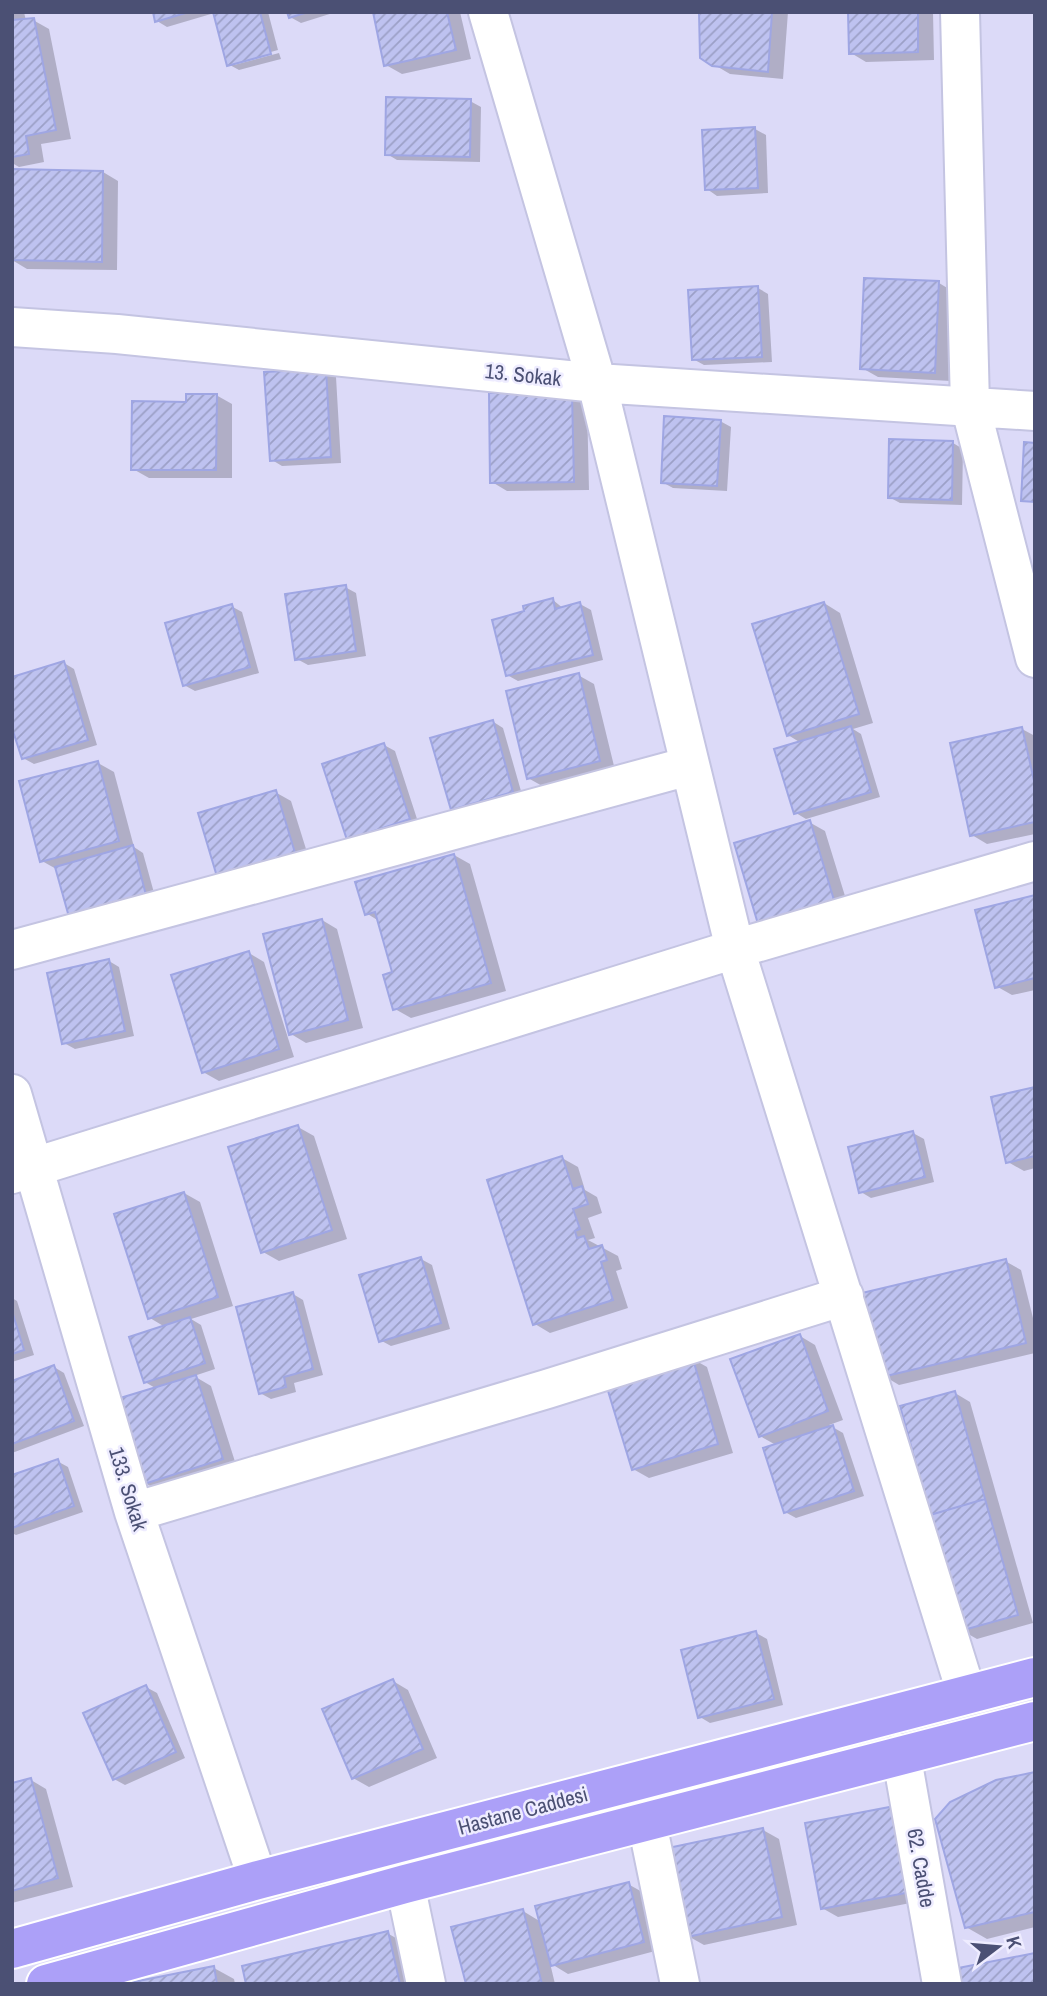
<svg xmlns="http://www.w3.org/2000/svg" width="1047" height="1996" viewBox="0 0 1047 1996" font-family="'Archivo Narrow',sans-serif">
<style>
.residential{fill:#dcdaf8}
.shadow{fill:#0003}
.building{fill:url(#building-hatch);stroke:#9fa6e3;stroke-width:2}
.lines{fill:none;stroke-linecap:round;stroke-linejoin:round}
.minor-casing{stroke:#c4c4e2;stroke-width:42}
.major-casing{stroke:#fff;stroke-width:42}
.minor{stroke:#fff;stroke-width:38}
.major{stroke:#aca0f8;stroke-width:38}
.labels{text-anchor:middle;stroke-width:5;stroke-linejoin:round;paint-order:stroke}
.street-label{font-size:21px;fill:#4b5074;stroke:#eeecff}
</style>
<defs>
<pattern id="building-hatch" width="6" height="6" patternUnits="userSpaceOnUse" patternTransform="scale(1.75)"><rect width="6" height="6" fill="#bec2f0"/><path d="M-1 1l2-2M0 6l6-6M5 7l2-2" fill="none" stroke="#9ca0c7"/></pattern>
</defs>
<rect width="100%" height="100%" fill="#e8e5fc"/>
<path class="residential" d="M12,12h1023v1972h-1023z"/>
<path class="shadow" d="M12,12h12l2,9 7,-1 16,9 22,110 -30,5 3,18 -25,5 -7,-4z
M154,12h54l3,2 -44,13 -10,-6z
M214,12h54l10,38 -44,12v3l45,-12 2,6 -42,11 -11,-6z
M288,12h48l-35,11 -11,-6z
M374,12h86l11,47 -69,15 -16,-9z
M701,12h87l-5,67 -53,-5 -29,-17z
M850,12h83l1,48 -68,2 -15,-9z
M470,101l11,6 -1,55 -83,-2 -10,-6z
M755,129l11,6 2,58 -51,3 -10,-7z
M103,172l15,9 -1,89 -90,-1 -15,-9z
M939,283l15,9 -3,89 -73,-4 -16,-9z
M758,288l10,6 4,68 -68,3 -11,-6z
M325,371l11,6 5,86 -59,3 -10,-6z
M572,394l15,9 2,87 -82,1 -15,-9z
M216,395l16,9v74h-83l-16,-9 55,-66z
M720,421l11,6 -4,64 -54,-3 -11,-6z
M953,443l10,6 -1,56 -62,-2 -11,-6z
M345,587l11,6 10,63 -58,9 -11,-6z
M553,600l11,9 16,-5 11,6 12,50 -85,21 -11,-6 19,-63z
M824,603l16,10 33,110 -20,6 8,5 19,63 -74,22 -10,-6 5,-70 -13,-8z
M231,606l11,6 17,61 -64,18 -11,-6z
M64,663l10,6 23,76 -63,19 -11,-6z
M578,675l16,9 21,86 -71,17 -16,-9z
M492,721l11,7 20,70 -60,17 -11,-6z
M1022,729l13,7v98l-48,10 -15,-9z
M384,745l11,6 24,74 -60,20z
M98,763l16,9 20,75 9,6 13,47 -98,-30 -16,-9z
M275,792l16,9 20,64 -76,23z
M809,822l16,9 24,78 -113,-64z
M454,855l16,9 36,127 -95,27 -16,-9 -1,-35 -15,-53 -13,-8z
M1035,897v93l-23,5 -16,-9z
M322,920l15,9 26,99 -57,15 -15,-9z
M249,953l15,9 30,95 -75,24 -16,-9z
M109,961l10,6 15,69 -59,13 -11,-6z
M1035,1088v80l-11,3 -16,-9z
M298,1127l16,9 33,103 -68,22 -16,-9z
M913,1133l11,6 10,43 -63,16 -10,-6z
M562,1158l16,9 7,23 12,7 5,16 -14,5 7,20 -7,2 30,16 4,13 -6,2 12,37 -78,25 -15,-9z
M184,1193l16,9 33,104 -42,13 10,6 14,44 -21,7 17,10 26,82 -76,24 -16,-9 12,-94 -12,-7 20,-55 -15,-9z
M421,1259l11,6 18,64 -59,17 -11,-6z
M1005,1261l16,9 14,56v27l-136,32 -15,-9z
M293,1294l10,6 20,75 -29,8 2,9 -25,7 -11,-6z
M12,1298l5,3 17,54 -22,7z
M800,1336l15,9 28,75 -14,5 14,8 21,63 -68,22 -11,-6 -9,-67 -16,-9z
M691,1358l16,9 26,86 -84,25 -16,-9z
M54,1367l10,6 20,53 -72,27v-71z
M955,1393l15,9 63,221 -56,16 -16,-9z
M57,1461l11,6 15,45 -67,23 -4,-2v-56z
M756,1633l11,6 16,66 -73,18 -10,-6z
M393,1681l15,9 29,68 -68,29 -16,-9z
M146,1687l11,6 28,65 -60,27 -11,-6z
M1035,1774v153l-48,12 -21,-12z
M31,1780l15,9 27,98 -61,16v-118z
M807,1824l119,76 -88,17 -16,-9z
M763,1830l16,9 18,86 -93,20 -16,-9z
M628,1884l16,9 15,57 -91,24 -18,-11 5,21h-88l56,-73 18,11z
M387,1933l16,9 10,42h-165z
M214,1968l20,11 1,5h-104z"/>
<path class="building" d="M153,12h36l-34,10z
M213,12h47l11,42 -44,12z
M287,12h21l-19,6z
M373,12h74l9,38 -72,16z
M699,12h73l-4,60 -56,-6 -12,-8z
M848,12h70v40l-69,2z
M34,18l22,112 -30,6 3,18 -17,3v-137z
M386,97l85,2 -1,58 -85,-2z
M755,127l3,61 -53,2 -3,-60z
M12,169l91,2 -1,91 -90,-2z
M864,278l75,3 -4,92 -75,-4z
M758,286l4,71 -70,3 -4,-70z
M326,369l5,88 -61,4 -6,-89z
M572,392l2,90 -84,1 -1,-90z
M186,394h31l-1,76h-85l1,-69 54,1z
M664,416l57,4 -4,66 -56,-3z
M889,439l64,2 -1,59 -64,-2z
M1024,442l11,1v59l-14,-1z
M346,585l10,66 -61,9 -10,-66z
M553,598l2,11 25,-7 13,53 -87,21 -14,-56 32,-9 -1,-5z
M824,602l35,112 -72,22 -35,-112z
M232,604l18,63 -67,19 -18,-63z
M64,661l24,79 -66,19 -10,-31v-51z
M579,673l21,88 -73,18 -21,-88z
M493,720l20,72 -62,18 -21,-72z
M851,726l20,66 -77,22 -20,-65z
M1022,727l13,58v37l-65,14 -20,-93z
M384,743l26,76 -63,21 -25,-76z
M98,761l21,80 -79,21 -21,-81z
M276,790l20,66 -78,24 -20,-67z
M810,820l24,80 -76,24 -24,-81z
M133,845l13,50 -77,22 -14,-50z
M454,854l37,129 -98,27 -10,-35 9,-3 -17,-60 -10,3 -10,-33z
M1035,895v83l-40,10 -20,-78z
M322,919l26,101 -59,15 -26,-101z
M249,951l30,98 -77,24 -31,-98z
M109,959l16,72 -63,13 -15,-71z
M1035,1087v69l-29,7 -15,-66z
M298,1125l34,105 -71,23 -33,-106z
M913,1131l12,46 -66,16 -11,-46z
M562,1156l11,33 9,-3 6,18 -15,5 7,20 -5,2 2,7 7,-2 5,13 13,-4 5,15 -6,2 12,38 -80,25 -46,-145z
M184,1192l34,105 -70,22 -34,-105z
M421,1257l20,66 -62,19 -20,-67z
M1006,1259l20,84 -144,34 -20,-84z
M293,1292l20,77 -29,8 2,10 -27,7 -23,-87z
M12,1311l12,39 -12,4z
M190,1317l15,46 -61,20 -15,-46z
M800,1334l28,77 -69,26 -29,-78z
M692,1356l26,88 -86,26 -27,-89z
M54,1365l20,56 -62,23v-63z
M196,1375l27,84 -79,25 -27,-85z
M955,1391l30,108 -55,16 -30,-109z
M833,1425l21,66 -70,22 -21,-65z
M58,1459l16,47 -62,22v-53z
M985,1499l33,116 -58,16 -30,-116z
M756,1631l18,68 -76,19 -17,-68z
M393,1679l30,70 -71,30 -30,-70z
M146,1685l30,67 -63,28 -30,-67z
M1035,1772v140l-70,16 -30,-109 15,-17 46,-22z
M31,1778l27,100 -46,13v-108z
M895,1806l16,86 -90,17 -16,-86z
M763,1828l19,89 -95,20 -19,-89z
M629,1882l15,60 -93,24 -16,-60z
M523,1909l19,75h-76l-15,-57z
M388,1931l12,53h-154l-4,-18z
M1035,1953v31h-74l-3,-16z
M214,1966l3,18h-94z"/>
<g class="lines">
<defs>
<path id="minor" d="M488,12l109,371 138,566 232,746
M960,12l10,393 65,253
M12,327l105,7 480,49 438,28
M12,950l677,-184
M12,1094l122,418 124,368
M12,1174l723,-225 300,-88
M134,1512l413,-123 297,-93
M901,1753l41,231
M647,1823l33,161
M405,1884l21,100"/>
<path id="major" d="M12,1949l246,-69 777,-203
M46,1984l359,-100 630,-163"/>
</defs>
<use href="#minor" class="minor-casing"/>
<use href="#major" class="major-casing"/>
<use href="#minor" class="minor"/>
<use href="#major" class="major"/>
</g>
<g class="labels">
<g class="street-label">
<text transform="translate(523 375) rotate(6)" y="7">13. Sokak</text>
<text transform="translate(128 1489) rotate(73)" y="7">133. Sokak</text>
<text transform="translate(523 1811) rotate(-15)" y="7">Hastane Caddesi</text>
<text transform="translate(921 1868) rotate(80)" y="7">62. Cadde</text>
</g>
</g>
<rect width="1047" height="1996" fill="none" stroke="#4b5074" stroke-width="28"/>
<g transform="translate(998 1947) rotate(74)" stroke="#eeecff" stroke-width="5" paint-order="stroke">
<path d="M0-5L12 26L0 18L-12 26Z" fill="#4b5074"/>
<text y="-10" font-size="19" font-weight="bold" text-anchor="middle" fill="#4b5074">K</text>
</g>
</svg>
